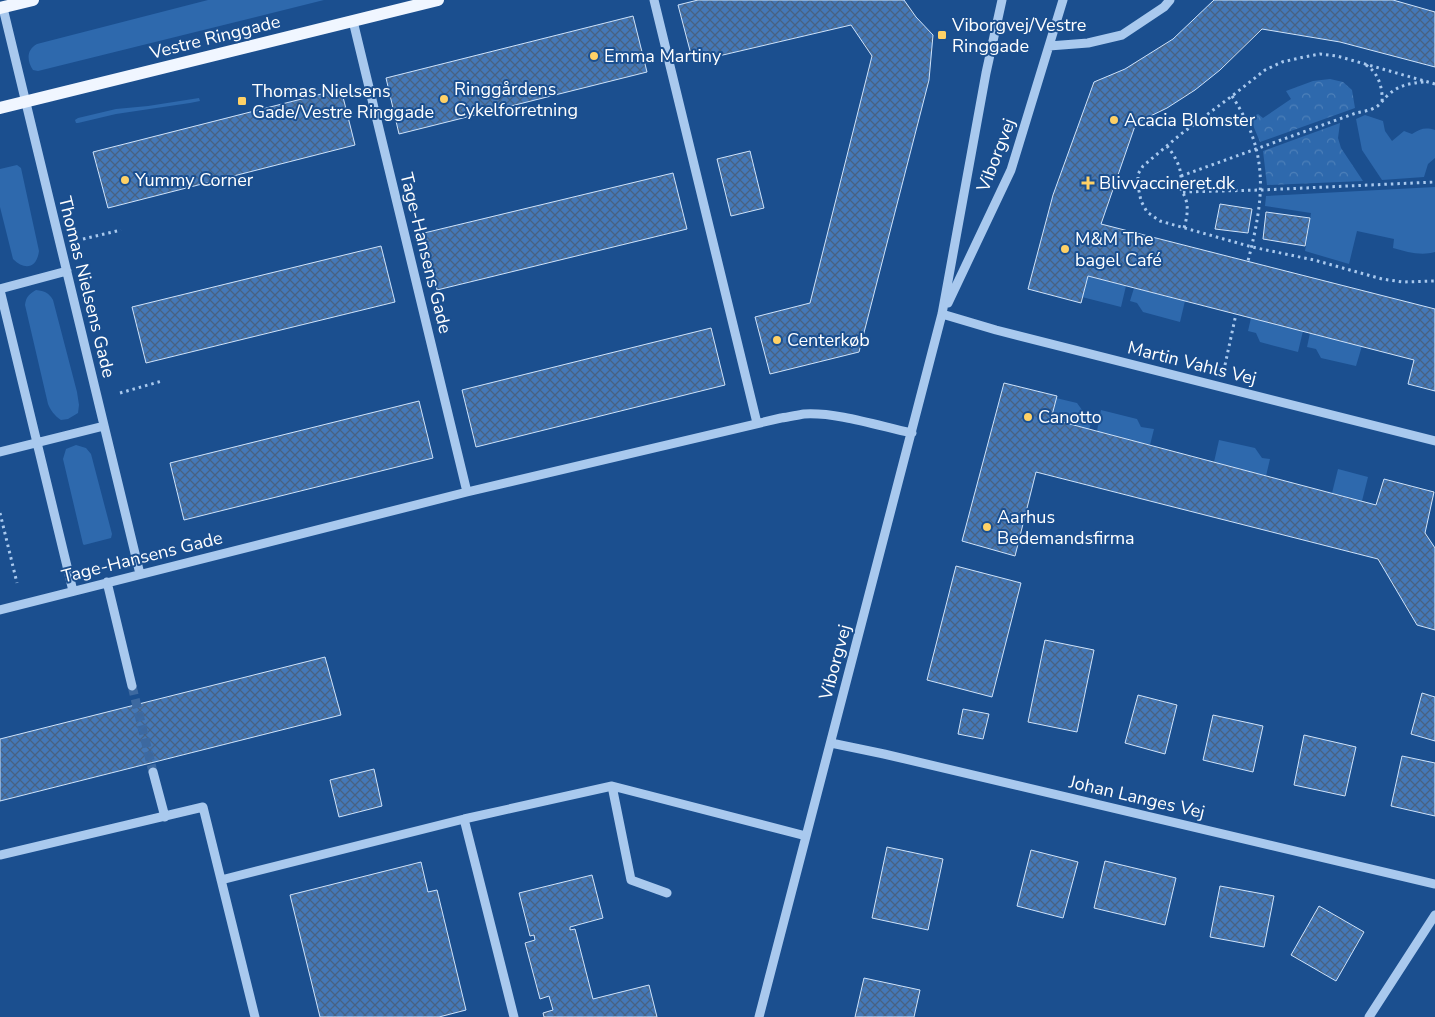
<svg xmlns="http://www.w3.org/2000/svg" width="1435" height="1017" viewBox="0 0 1435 1017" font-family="'Nunito Sans',sans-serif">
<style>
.grass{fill:#2e69ad}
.park{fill:url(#park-crowns)}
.building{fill:url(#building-cross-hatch);stroke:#cfe3fa}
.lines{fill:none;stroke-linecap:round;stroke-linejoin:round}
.minor-tunnel{stroke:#3d69a0;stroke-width:9;stroke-dasharray:9 4.5;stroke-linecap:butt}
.path{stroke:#a9c9ee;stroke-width:3;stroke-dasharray:2.5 4;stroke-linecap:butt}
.minor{stroke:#a9c9ee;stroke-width:9}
.major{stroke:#f0f6ff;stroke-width:12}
.poi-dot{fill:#ffd166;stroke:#1b4f8f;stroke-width:2}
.labels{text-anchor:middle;stroke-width:4;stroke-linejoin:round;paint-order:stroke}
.poi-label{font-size:18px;fill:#fff;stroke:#1b4f8f;text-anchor:start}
.street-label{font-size:18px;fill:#fff;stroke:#1b4f8f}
</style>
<defs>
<pattern id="park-crowns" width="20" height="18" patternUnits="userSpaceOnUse" patternTransform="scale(1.25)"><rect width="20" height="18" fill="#2e69ad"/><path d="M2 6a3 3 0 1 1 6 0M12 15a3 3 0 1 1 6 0" fill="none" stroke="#4d80b9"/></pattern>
<pattern id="building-cross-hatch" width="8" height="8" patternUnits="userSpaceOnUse" patternTransform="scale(1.25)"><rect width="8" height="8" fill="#4478b7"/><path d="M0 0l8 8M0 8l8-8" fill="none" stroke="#486282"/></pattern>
</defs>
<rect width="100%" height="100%" fill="#1b4f8f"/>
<path class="grass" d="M208,0h116l-286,71 -5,-1c-6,-9 -7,-20 4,-26z
M199,98l1,3 -10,2 -74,11 -38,9h-2l-1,-3 3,-2 38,-9 32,-3z
M1365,115l18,6 2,10 7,10 12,-10 8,3c8,-5 13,-7 23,-4v28l-7,6 -4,13 -42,3 -20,-30 -6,-31z
M17,165l4,3 18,83c-2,17 -14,20 -26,8l-13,-52v-38z
M1435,187v65c-14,4 -28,0 -42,-4l1,-9 -37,-8 -8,33 -44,-13 6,-38 -46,-7 1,-10z
M1088,276l38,10 -5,21 -39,-10z
M1134,288l51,13 -5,21 -37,-10 -6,-9 -7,-2z
M36,290c9,1 13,3 17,10l24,92 2,13 -1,8 -10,6 -7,1c-7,-5 -10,-9 -13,-16l-23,-99c1,-8 4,-11 11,-15z
M1251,318l52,13 -5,21 -38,-10 -4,-9 -8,-2z
M1310,333l52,13 -6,20 -35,-8 -5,-9 -9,-2z
M1056,398l21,5 8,11 8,2 -4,14 -38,-11z
M1101,410l36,9 4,8 13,2 -4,16 -53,-14z
M1219,440l36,8 7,10 8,1 -4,17 -52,-14z
M76,445l10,3 5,6 21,80 -1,4 -27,7 -1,-1 -20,-85 3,-10z
M1338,469l30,8 -6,24 -30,-8z"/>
<path class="park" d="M1330,79l13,3 9,8 3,18 -95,34 -10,-24 8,-4 5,4 28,-19 -5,-8 27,-10z
M1340,123l-2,15 3,10 22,33 -96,4 -4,-34z"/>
<path class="building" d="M698,0h206l12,17 17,18 -4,45 -70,272 -89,22 -15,-57 55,-14 62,-247 -21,-31 -158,37 -15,-57z
M1214,0h179l42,12v55l-95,-25 -78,-13 -42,41 -25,20 -28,18 -31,15 -35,101 334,85v82l-27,-7 6,-24 -326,-84 -7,27 -53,-14 25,-94 41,-113 31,-13 48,-30z
M633,16l14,56 -248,62 -13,-56z
M341,89l14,56 -247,63 -15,-56z
M750,151l14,57 -33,8 -14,-57z
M673,173l14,56 -250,61 -13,-57z
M1220,204l32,5 -4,24 -33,-4z
M1266,212l44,6 -5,28 -42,-7z
M381,246l14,56 -249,61 -14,-56z
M711,328l14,57 -249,62 -14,-57z
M1004,383l53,13 -6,23 325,86 8,-26 50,13 -9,41 10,15v82l-18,-5 -39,-66 -342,-87 -21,84 -53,-15z
M419,401l14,57 -249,62 -14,-57z
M956,566l65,17 -29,114 -65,-17z
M1045,640l49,10 -17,82 -49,-10z
M325,657l16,58 -341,86v-62z
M1422,693l13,4v44l-24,-7z
M1138,695l39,10 -12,49 -40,-11z
M963,709l26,5 -6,25 -25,-5z
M1213,715l50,11 -10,46 -50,-12z
M1304,735l52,12 -11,49 -51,-11z
M1402,756l33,7v53l-44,-10z
M374,769l8,37 -43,11 -9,-37z
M887,847l56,12 -15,71 -56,-12z
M1031,850l47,12 -15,56 -46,-12z
M1105,861l71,17 -11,47 -71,-17z
M421,862l7,30 9,-2 29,120 -27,7h-119l-30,-122z
M592,875l11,43 -33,9v3l5,-1 18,70 56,-14 8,32h-113l-1,-4 10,-3 -4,-14 -9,3 -15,-56 10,-3 -1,-5 -4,1 -11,-43z
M1220,886l54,10 -10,51 -54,-10z
M1319,906l45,26 -28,49 -45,-26z
M864,978l56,12 -6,27h-59z"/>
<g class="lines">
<path class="minor-tunnel" d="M132,686l21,86"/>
<path class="path" d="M1366,65c13,8 17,24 16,38
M1435,84l-98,-28 -17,-2 -16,3 -22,5 -17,8 -33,26 -51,38 -38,32 -5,8v12l3,15 6,11 13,9 92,26 62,13 68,19 21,3 32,-1
M1232,96c38,58 32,102 16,165
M1167,146c7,9 14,20 14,32 0,4 -1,9 0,12 1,3 3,4 4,7 4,10 2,21 -1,31
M1181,176l175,-63c5,-1 11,-2 16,-4 8,-3 9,-7 15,-13 10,-10 22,-13 37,-14
M1183,192l78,-2 174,-8
M83,239l38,-9
M1225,365l11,-51
M120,393l42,-12
M0,513l17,70"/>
<path class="minor" d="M654,0l103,423
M3,8l137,566
M353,21l114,471
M1049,46l39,-3 34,-8 42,-28 6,-7
M0,289l67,-18
M0,290l73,301
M948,303l63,-133 52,-170
M942,314l54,16 439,111
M0,452l104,-26
M107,582l25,104
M0,610l467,-118 314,-74c8,-1 16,-3 23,-4 33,-2 75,12 108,19
M831,743l53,11 551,130
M153,772l12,45
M612,786l19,94 36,13
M464,819l50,198
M0,855l203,-48 52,210
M221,880l243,-61 148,-33 194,50
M759,1017l183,-703 44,-241 16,-73
M1369,1017l66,-102"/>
<path class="major" d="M0,8l33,-8
M0,108l438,-108"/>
</g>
<g class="poi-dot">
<rect x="937" y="30" width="10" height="10" rx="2.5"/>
<circle cx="594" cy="56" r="5"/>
<circle cx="444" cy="99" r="5"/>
<rect x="237" y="96" width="10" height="10" rx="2.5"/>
<circle cx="1114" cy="120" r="5"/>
<circle cx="125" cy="180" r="5"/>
<path d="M1085.5 175.5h5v5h5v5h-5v5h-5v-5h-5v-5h5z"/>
<circle cx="1065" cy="249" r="5"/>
<circle cx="777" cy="340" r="5"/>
<circle cx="1028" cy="417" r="5"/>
<circle cx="987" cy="527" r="5"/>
</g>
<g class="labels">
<g class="poi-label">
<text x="952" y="31">Viborgvej/Vestre<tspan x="952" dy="21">Ringgade</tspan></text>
<text x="604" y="62">Emma Martiny</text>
<text x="454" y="95">Ringgårdens<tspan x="454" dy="21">Cykelforretning</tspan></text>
<text x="252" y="97">Thomas Nielsens<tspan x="252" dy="21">Gade/Vestre Ringgade</tspan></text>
<text x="1124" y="126">Acacia Blomster</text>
<text x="135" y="186">Yummy Corner</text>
<text x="1099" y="189">Blivvaccineret.dk</text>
<text x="1075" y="245">M&amp;M The<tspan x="1075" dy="21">bagel Café</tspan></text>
<text x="787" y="346">Centerkøb</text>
<text x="1038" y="423">Canotto</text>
<text x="997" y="523">Aarhus<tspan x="997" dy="21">Bedemandsfirma</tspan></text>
</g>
<g class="street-label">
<text transform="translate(215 37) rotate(-14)" y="6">Vestre Ringgade</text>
<text transform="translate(996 155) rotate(-69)" y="6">Viborgvej</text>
<text transform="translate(426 253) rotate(76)" y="6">Tage-Hansens Gade</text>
<text transform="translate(87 287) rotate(76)" y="6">Thomas Nielsens Gade</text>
<text transform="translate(1192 363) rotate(14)" y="6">Martin Vahls Vej</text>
<text transform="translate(142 557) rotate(-14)" y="6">Tage-Hansens Gade</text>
<text transform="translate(835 662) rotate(-75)" y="6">Viborgvej</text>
<text transform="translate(1137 797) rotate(13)" y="6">Johan Langes Vej</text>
</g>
</g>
</svg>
